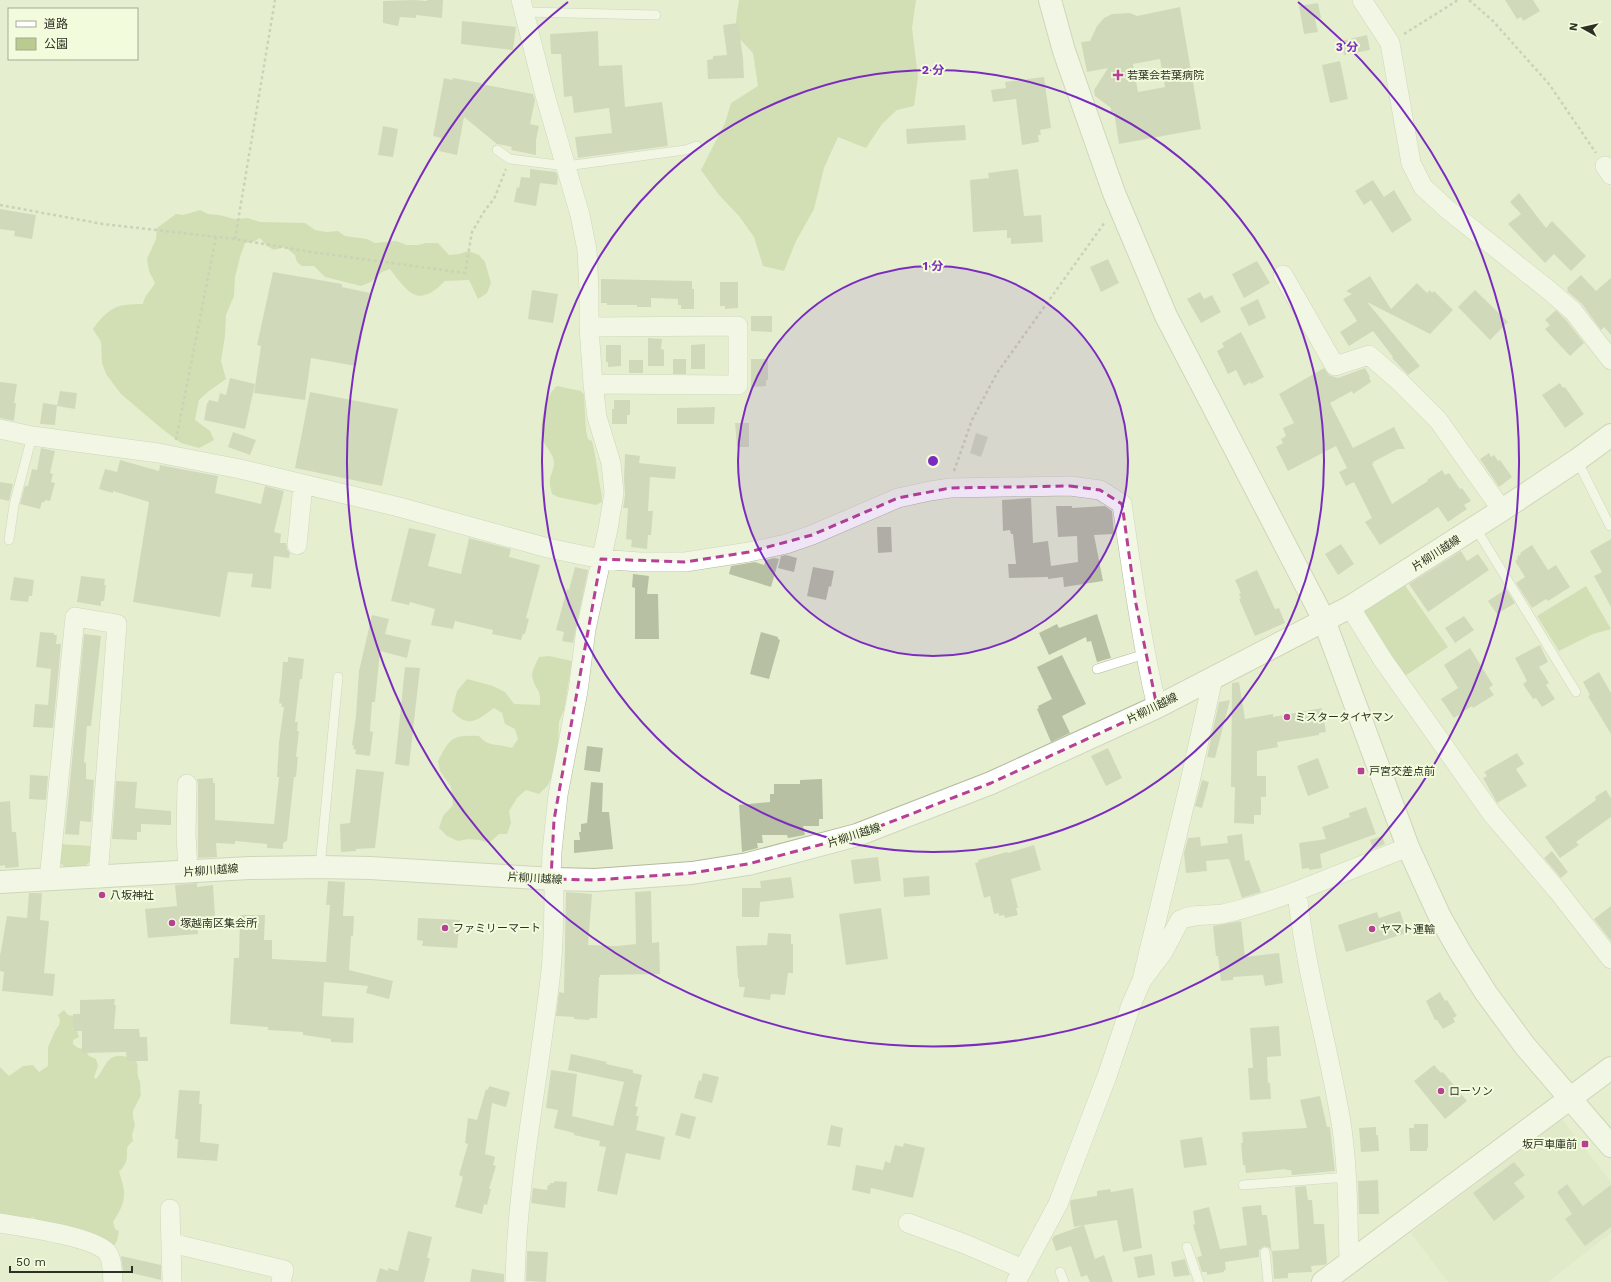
<svg xmlns="http://www.w3.org/2000/svg" width="1611" height="1282" viewBox="0 0 1611 1282" font-family="'Work Sans','Noto Sans JP',sans-serif">
<style>
.built{fill:#d9e5bf}
.green{fill:#bacb90}
.building{fill:#b7c0a3;fill-rule:evenodd}
.lines{fill:none;stroke-linecap:round;stroke-linejoin:round}
.service-casing{stroke:#b1ba9c;stroke-width:10}
.minor-casing{stroke:#b1ba9c;stroke-width:20}
.tertiary-casing{stroke:#b1ba9c;stroke-width:24}
.secondary-casing{stroke:#b1ba9c;stroke-width:24}
.path{stroke:#aab299;stroke-width:2.5;stroke-dasharray:3 3;stroke-linecap:butt}
.service{stroke:#fff;stroke-width:9}
.minor{stroke:#fff;stroke-width:19}
.tertiary{stroke:#fff;stroke-width:22}
.secondary{stroke:#fff;stroke-width:22}
.marked{fill:none;stroke:#b73f94;stroke-width:3;stroke-dasharray:8 5;stroke-linejoin:round}
.ring{fill:none;stroke:#7b2cbf;stroke-width:2}
.poi-dot{fill:#b73f94;stroke:#f2fcdd;stroke-width:1.5}
.labels{text-anchor:middle;stroke-width:4;stroke-linejoin:round;paint-order:stroke}
.poi-label{font-size:11px;fill:#2d3024;stroke:#f2fcdd;text-anchor:start}
.street-label{font-size:11px;fill:#2d3024;stroke:#f2fcdd}
.centre{fill:#7b2cbf;stroke:#f2fcdd;stroke-width:2}
.ring-label{font-size:12px;text-anchor:middle;font-weight:bold;fill:#7b2cbf;stroke:#f2fcdd;stroke-width:4;stroke-linejoin:round;paint-order:stroke}
</style>
<rect width="100%" height="100%" fill="#e5efd0"/>
<path class="built" d="M1562,1119l49,63v51l-63,49h-100l-37,-49z"/>
<path class="green" d="M739,0h177l-4,28 6,49 -4,29 -17,4 -15,14 -16,24 -28,-11 -14,31 -10,41 -18,32 -12,30 -21,-5 -9,-29 -15,-21 -20,-21 -18,-25 24,-47 6,-20 27,-17 -5,-33 -18,-19 2,-22z
M200,210l8,4 11,1 16,4 13,-1 12,4 45,1 10,7 11,2 12,-1 7,5 22,3 8,4 21,-2 11,4h11l8,-2h12l11,12 10,-1 9,-3 11,4 6,7 6,21 -4,10 -9,6 -9,-19 -24,1c-27,27 -36,13 -55,-12l-8,3 -11,10 -10,4 -36,-9 -11,-11h-12l-5,-4 -2,-7 -10,-8 -11,3 -7,-4 -7,-8 -7,4 -8,1 -5,14 -5,20 -1,19 -8,19 -1,21 -4,25 5,18 -17,12 -10,9 -4,20 15,11 4,9 -15,8 -18,-5 -20,-15 -40,-34 -15,-20 -4,-11 -1,-21 -8,-13c16,-22 24,-25 50,-25 2,-11 7,-11 12,-21l-6,-12 -2,-12 9,-20 1,-11 19,-14 7,1z
M557,386l24,5 3,3 2,37 2,8 4,2c3,11 4,21 6,32 1,11 4,18 4,29l-6,3 -38,-8 -6,-3c-1,-5 -3,-10 -2,-15 1,-5 4,-11 4,-15 0,-10 -7,-15 -11,-23 -5,-13 2,-46 14,-55z
M1404,584l44,63 -46,31 -40,-68z
M1586,586l25,43 -18,5 -34,17 -22,-35z
M549,656l23,5 -8,49 -5,12 -1,22 -4,28 -6,13 -9,9 -13,-4 -9,8 -8,13 2,12 -4,11h-8l-10,9 -10,-3 -11,-1 -10,2 -11,-5 -8,-8 4,-12 10,-11 -2,-18 -11,-16 -2,-10c12,-23 14,-26 41,-25 10,12 19,7 33,12l6,-9 -3,-10 -10,-5 -3,-11 -8,-5c-16,12 -26,21 -42,3l5,-20 10,-12 26,7 12,6 9,12 26,1c1,-16 -3,-13 -7,-25 -3,-8 3,-16 6,-23z
M58,844l35,2v13l-9,8h-19l-9,-7z
M64,1010l4,5 7,1v8l-3,5 5,2 2,6 -6,3v4l5,4 6,1 5,7 7,3 2,7 -4,11 2,2c8,-8 9,-22 22,-23 5,-1 8,2 13,1 10,6 5,10 7,19 0,3 2,4 2,6 1,5 0,8 1,13l-8,16v6l2,8 -3,10 1,6c-7,6 -6,7 -6,15 0,6 -4,12 -8,16 8,22 7,30 -6,50l2,7 4,2 -2,10 -4,6 -73,-25 -7,-5 -17,5 -16,-3v-152l9,9 14,-10 10,-1 6,7 9,-6v-19l7,-16 4,-6 1,-5 -2,-5z"/>
<path class="building" d="M414,0l13,1v-1h16l-1,18 -26,-3v3l-16,-1 -2,9 -15,-3v-22z
M1505,0h28l7,11 -17,10 -2,-4 -4,2z
M1318,3l3,15 -6,1 3,13 -14,2 -5,-28z
M1180,7l21,122 -82,15 -5,-32 -3,1v-5l-16,-12 -1,-6 14,-22 -21,4 -6,-30 9,-1 7,-15 7,-8 8,-4 18,-1 7,3zM1160,59l5,28 -27,5 -5,-28z
M462,21l54,6 -3,23 -52,-6z
M738,23l5,35 1,20 -36,1 -1,-19 6,-1v-3l14,-1 -4,-30z
M598,31l1,35 23,-1 3,42 37,-5 6,44 -90,12 -3,-21 37,-4 -3,-25 -35,5 -2,-17 -8,1 -3,-43h-10l-1,-20z
M1367,35l3,15 -26,5 -3,-14z
M1340,61l8,38 -18,4 -8,-38z
M1044,77l7,51 -11,2 1,5h-3l1,7 -17,3 -6,-46 -23,3 -2,-12 15,-2 -1,-6z
M444,78l8,2 1,-2 28,5v1l52,10 2,6 -5,24 9,2 -3,14v15l-25,-5 1,-3 -15,-3 -33,-27 -7,38 -18,-4 2,-13 -8,-2z
M965,125l1,15 -59,4 -1,-15z
M383,126l15,3 -5,28 -15,-2z
M530,169l26,3 2,5 -1,8 -17,-2 -4,23 -22,-4 3,-15 2,1 2,-11 9,1z
M1018,169l6,47 17,-1 2,27 -32,2v-6h-4v-8l-34,2 -3,-52 19,-2 -1,-5z
M1373,180l11,17 10,-7 18,30 -20,13 -21,-33 -7,5 -9,-14z
M1519,193l27,35 6,-7 34,35 -15,15 -17,-17 -9,9 -37,-39 13,-10 -11,-12z
M0,209l36,6 -4,24 -18,-3 1,-5 -15,-2z
M1108,259l11,24 -18,9 -11,-25z
M1257,261l13,22 -26,15 -12,-24z
M273,272l69,12v3l28,6 -14,73 -45,-8 -6,42 -51,-7 7,-47 -4,-1z
M1581,275l15,16 15,-13v57l-7,-8 -3,3 -19,-26 -15,-13 1,-1 -1,-2z
M1370,276l21,33 26,-26 10,10 3,-3 2,3 2,-2 19,19 -23,24 -63,-32 53,64 -12,9 -16,-17 1,-1 -20,-26 -24,15 -9,-14 17,-11 -14,-22 9,-5 -6,-3z
M601,279l91,2v8h2v20h-13v-4h-3v-6l-27,-1v9h-14v-2h-30v-2h-6z
M720,282h18v26l-13,1v-3h-5z
M532,290l26,4 -5,29 -25,-4z
M1475,290l33,32 -18,18 -32,-33z
M1200,292l4,7 8,-4 9,17 -20,11 -14,-24z
M1258,299l8,19 -17,8 -9,-18z
M1556,310l9,9 19,24 -14,13 -25,-27 5,-4 -5,-5z
M751,316h21v16l-21,-1z
M1241,332l23,45 -13,7 -1,-2 -6,4 -8,-16 -8,4 -11,-23 7,-4 -2,-4z
M648,338l14,1 -1,10 3,1v16h-16z
M705,344v25h-14v-24z
M606,345h15v21l-13,1v-5h-2z
M673,359h13v15h-13z
M751,359h17v21h-2v6l-15,1z
M629,360h14v13h-14z
M1324,368l5,7 9,3 27,-10 5,9h-1l2,5 -18,12 -1,-3 -22,12 23,45 41,-21 11,22h-7l-25,13 1,1 -2,1 20,40 36,-23 -1,-1 15,-10 3,5 4,-2 11,16 2,-1 9,13 -7,4 3,4 -19,13 -10,-15 -58,38 -15,-23 7,-4 -18,-36 -8,4 -7,-14 8,-4 -11,-22 -48,25 -12,-24 7,-4 -2,-4 5,-3 -3,-8 11,-5 -15,-29z
M230,378l25,6 -10,45 -41,-9 3,-17h1l1,-3 9,2 2,-9 6,2z
M0,382l17,2 -3,19h2l-2,18 -14,-3z
M1560,383l3,5 2,-1 19,27 -19,14 -23,-33z
M60,391l17,2 -2,16 -18,-3z
M310,392l88,17 -16,77 -87,-18z
M614,400h16v15h-3v9h-15v-15h2z
M43,403l14,2 -2,20 -15,-1z
M715,407l-1,17h-37v-16z
M735,423h14v24h-12z
M233,432l23,8 -6,15 -22,-8z
M976,433l12,4 -7,20 -11,-4z
M41,448l14,3 -5,22 3,1 -2,8 4,1 -5,18 -5,-1v2h-3l-2,7 -20,-5 5,-18h3l4,-17 5,1z
M1489,453l2,4 3,-2 4,6 2,-1 12,17 -13,10 -19,-28z
M625,454l15,2 -1,7 37,4 -1,12 -25,-2 -2,34h5l-2,24h-3l-1,14 -16,-2 1,-7 -6,-1 2,-31h-5l2,-13 -1,-16z
M120,460l39,11 1,-6 58,11 -3,17 46,11 4,-18 19,5 -10,41 7,2 -1,9h6l1,6 3,4 -1,5 -15,-2 -3,33 -20,-2 2,-13 -25,-2 -8,45 -87,-15 16,-100 -36,-11v2l-14,-4 6,-20 12,3z
M0,482l13,2 -4,17 -9,-2z
M1031,498l2,45 15,-2 3,25 27,-4 -1,-26 -19,1 -2,-31h16v2l33,-2 7,5 2,23 -20,1 9,46 -39,6 -1,-10 -15,2v-2l-39,1 -1,-14h8l-3,-30h-2l-1,-4 -7,1 -1,-31z
M877,527h14l1,25 -14,1z
M409,528l27,6 -8,32 33,8 8,-36 42,11 -2,8 31,8 -14,53 3,1 -4,15h-2l-2,6 -29,-6 1,-4 -38,-9 -2,8 -22,-4 4,-16 -25,-7 -1,3 -18,-4z
M1611,539v68l-17,-31 8,-4 -12,-21z
M1341,544l13,20 -16,11 -13,-21z
M1532,545l16,25 8,-5 14,22 -22,14 -2,-2 -14,9 -16,-25 9,-6 -10,-16 3,-2 -1,-2 4,-3 -1,-1z
M1461,551l6,10 11,-7 11,16 -61,42 -19,-28z
M786,555l11,3 -3,14 -16,-4 3,-12z
M774,558l5,1 -8,28 -42,-13 2,-8 24,-4 9,3 2,-5z
M575,567l13,3 -15,73 -11,-2 2,-9 -8,-2 11,-41 2,1z
M813,567l21,4 -3,16 -2,-1 -3,14 -19,-4z
M1257,570l18,39 4,-1 6,15 -30,13 -16,-37 2,-1 -2,-4 2,-1 -6,-13z
M633,574l16,2 -2,18h11l1,45h-24v-51l-3,-1z
M81,576l24,3 -1,6h2l-2,16h-3v5l-24,-4z
M14,577l20,3 -2,16h-3l-1,6 -18,-2z
M1506,589l9,14 -18,11 -9,-13z
M1097,614l14,44 -14,4 -6,-21 -4,1 -1,-5 -37,18 -10,-22 18,-9 2,4z
M372,615l17,4 -4,15 26,6 -4,18 -27,-7 -5,51h-3l-2,29 3,1 -3,24 -15,-2 1,-4 -3,-1 1,-3 -2,-1 4,-29 3,-45z
M1464,616l10,14 -19,13 -10,-15z
M40,632l14,1v2h3l-1,9h5l-8,84 -20,-1 2,-23 13,1 3,-36 -15,-2z
M761,632l17,5v2l2,1 -11,39 -19,-5z
M84,634l17,2 -10,90h-4l-3,36 2,1v16l8,1 -3,42 -11,-1 -1,14 -14,-1z
M1540,645l8,17 -9,5 10,16 -3,2 9,14 -13,8 -6,-9 -3,1 -10,-15 4,-3 -12,-23z
M1470,648l23,37 -4,3 5,7 -21,13 -1,-2 -18,12 -13,-19 17,-11 -14,-23z
M1062,655l24,49 -24,12 8,17 -19,9 -14,-33 2,-1 -1,-2 14,-7 -15,-32z
M288,657l16,2 -2,20h-2l-5,43h3l-1,9h2l-3,26h2l-2,20h-2l-7,64 -4,2v6l-16,-1v-4l-32,-3v3l-19,-1 1,14 -19,1v-74l-1,-5 16,-1v5h2v37l59,4 5,-47h-2l2,-35 5,-35h-3l1,-3 -3,-1 3,-28 1,-13h5z
M405,667l15,1 -11,98 -14,-2z
M1599,672l12,21v41l-23,-38 2,-1 -7,-13z
M1239,682l6,37 28,-5v3l49,-9 4,24 -7,1v2l-42,7 1,5 -21,4v25h9v21h-5v18h-7v9l-20,-1 1,-36h-4l1,-104z
M1230,700l-15,58 -8,-1 12,-55z
M587,746l16,2 -3,24 -16,-2z
M1108,748l14,30 -16,8 -15,-30z
M1517,753l7,11 -8,5 11,17 -30,17 -14,-25 4,-2 -3,-4z
M1318,758l11,30 -21,8 -11,-30z
M356,769l28,3 -9,76 -19,1v2l-15,1 -1,-28 10,-1z
M30,775l18,1 -2,24 -17,-1z
M822,779l1,40h-4v7h-16l2,9 -17,3 -1,-3h-25l1,8h-6l1,5 -16,4 -3,-47 31,-3v-8h4v-10h26v-4z
M1202,780l7,2 -7,26 -7,-2z
M116,781l21,1 -2,26 36,3v14l-30,-1v8h-4v8l-25,-1z
M591,782l12,1 -1,29h7l4,37 -39,4v-13h6l-1,-8h2v-8l6,-1z
M1606,790l5,8v19l-35,25 3,3 -19,13 -15,-21 51,-37 -1,-3z
M10,801l2,31h4l3,35 -14,1v-3l-5,1v-64z
M1366,807l10,27 -56,20 2,14 -13,2v-2l-7,1 -3,-26 27,-4 -4,-12 28,-10 -1,-4z
M1242,834l3,27 4,-1 12,32 -19,6 -13,-39 -23,2 1,10 -21,2 -2,-20 4,-15 12,-1 1,9 27,-3 -1,-7z
M1382,836l3,8 -12,5 -3,-9z
M1034,845l7,25 -30,9 7,29h-2l2,7 -13,3 -1,-3 -5,1v-3l-5,1 -4,-18 -6,2 -9,-35 4,-1 -1,-2 29,-8 1,1z
M1552,851l16,21 -7,6 -17,-20z
M878,857l3,24 -27,3 -3,-24z
M929,876l1,19 -26,2 -1,-19z
M791,877l3,21 -34,4 -1,15h-17v-29h19l-1,-7z
M328,881l17,1 -2,34h11l-1,20h-2l-2,34 44,11 -4,18 -23,-6 2,-7 -44,-4 -2,34 32,2 -1,25 -22,-1v-3l-28,-4v-3l-35,-2v-3l-38,-3 4,-66h5l1,-43h25l-1,25h8v19l54,3 4,-57h-4z
M197,883v4l16,-2 2,31 -18,1 1,17 -50,4 -3,-29 32,-3 -2,-21z
M651,891l1,52 7,-1 1,32 -60,1v2h-1l-2,41h-7l-1,2 -15,-1v-2l-18,-1 3,-24 5,1 2,-101 26,2 -4,51 29,1 19,-2 -1,-52z
M29,893h13l-2,27 9,1 -5,52 11,1 -2,22 -51,-5 2,-19 -4,-1v-15l7,-40 20,2z
M1611,906v35l-17,-22z
M881,908l7,51 -42,6 -7,-51z
M1400,911l7,22 -61,19 -8,-27 39,-13 2,6z
M418,918l42,2 -3,28 -35,-2 1,-5 -6,-1z
M1241,921l4,36 34,-4 4,30 -18,3 -2,-11 -30,2v3l-12,1 -3,-25h-2l-3,-30z
M768,933l23,1v10h2v29h-5l-3,22 -14,-1 -1,6 -27,-3 2,-10h-6v-8h-1l-2,-33 31,-1z
M1440,992l5,9 2,-1 10,16 -4,2 2,4 -12,7 -6,-9h-2l-9,-19z
M115,999l-1,6h2l-2,24h25l1,8h7l1,24h-21l-1,-9 -44,1v-22h-9v-17h7v-14z
M1279,1026l2,30 -14,1 1,26h2l1,16 -21,1 -2,-32h5l-3,-40z
M571,1054l36,8 -1,2 27,6v3l9,2 -7,31 3,1 -2,9h3l-3,14 29,7 -5,23 -34,-7 -9,42 -20,-4 9,-44 -7,-1 1,-5 -26,-6v-2l-20,-5 4,-18 -12,-2 5,-38 26,4 -5,42 41,10 11,-44 -56,-12z
M1434,1065l7,8 2,-1 24,29 -22,18 -31,-38z
M703,1073l16,4 -7,26 -18,-5 5,-18 2,1z
M489,1086l21,6 -4,15 -14,-4 -7,51 10,3 -2,8 3,1 -7,23h2l-4,16 -3,-1 -2,10 -27,-7 8,-30 -4,-2 9,-31 -3,-1 3,-25 9,2 9,-31 2,1z
M179,1090l21,1 -1,13h3l-2,38 19,2 -2,17 -40,-3 1,-19h-3z
M1320,1096l7,31h3l5,44 -41,4h-2l-1,-5h-5v-1l-40,4 -1,-8h-2l-2,-22h2l-1,-11 65,-4 -7,-28z
M681,1113l15,4 -6,22 -15,-4z
M1414,1124h14v24h-1v3h-17l-1,-23h5z
M831,1125l12,3 -3,19 -13,-2z
M1376,1127v8h2l1,16 -18,1 -2,-24z
M1202,1137l5,28 -23,3 -4,-28z
M904,1143l21,5 -12,50 -42,-10 -1,6 -18,-4 4,-25 27,5 2,-9 5,2 5,-18 8,2z
M1514,1162l11,13 -11,8 11,14 -31,24 -21,-28z
M1378,1180l1,34h-20l-1,-33z
M554,1181l13,1 -2,26 -34,-5 2,-15 14,2 1,-5h2v-2h4z
M1567,1184l16,22 28,-21v42l-26,19 -20,-27 7,-5 -15,-22z
M1306,1186l2,14h4l2,24h10l3,39 -3,2 -13,1 1,6 -24,1v5l-14,1 -2,-28 26,-2 1,-1 -4,-61z
M1133,1188l9,60 -19,4 -6,-32 -33,5 11,34 9,-4 9,27h-23l-3,-7 -6,2 -10,-31 -15,5 -4,-12 2,-3 30,-11 -10,2 -4,-24 1,-3 26,-4v-5l13,-2 1,3z
M1261,1205l1,10h5l5,40 -2,-7 -6,-2 -5,4v7l-34,5 1,8h-2v2l-17,3v-3h-5l-5,-15 5,-1 -9,-31 2,-1 -2,-13 16,-4 11,42 27,-4 -5,-38z
M408,1231l24,6 -5,21h3l-6,24h-48l4,-14 8,3v-3l10,3z
M527,1251l21,1 -2,30 -20,-1z
M1152,1254l3,21 -17,3 -4,-21z
M121,1256l40,9v15l-38,-9z
M1185,1259l5,16 -16,2 -3,-15z
M472,1269l32,5v8h-34z"/>
<g class="lines">
<defs>
<path id="service" d="M523,12l133,3
M497,150l13,9 56,7 119,-16 12,-4
M1577,460l33,66
M1475,527l101,165
M9,540l5,-35 18,-69
M1097,669l48,-15
M320,867l18,-190
M1243,1185l104,-8
M1187,1247l12,35
M1265,1252l3,30
M1060,1272l4,10"/>
<path id="minor" d="M521,0l24,95 35,120 7,35 2,40v37l4,57 4,33 14,46 3,30 -6,36 -22,100 -8,62 -20,104 -6,56 -1,28
M1362,0l28,43 21,120 12,24 24,22 104,83 22,19 38,49
M1605,166l6,9
M1283,275l52,91 34,-11 30,26 39,39 64,90
M589,327l149,-1v59l-145,-1
M0,429l32,7 126,17 82,16 159,38 149,41 53,11 38,3h46l64,-10 37,-8 26,-9 86,-37 32,-7 20,-3 120,-2 30,4 22,14c10,68 19,136 35,203
M297,545l6,-60
M1350,607l33,53 109,154 65,76 54,69
M1213,678l-24,108 -47,194 21,-28 17,-32c14,-7 27,-4 42,-6 26,-5 50,-14 75,-23
M187,784l-1,50 2,38
M49,880l26,-263 42,7 -19,254
M170,1209l2,73
M0,1223c24,4 92,13 107,29 6,7 5,21 6,30
M908,1223l57,21 58,25
M171,1243l113,27 -3,12
M1349,1262c-1,-44 -1,-89 -7,-133 -12,-79 -37,-157 -45,-238l111,-44
M515,1282c2,-105 25,-208 36,-312 3,-30 3,-61 3,-91
M1016,1282l42,-78 49,-128 24,-71 11,-25"/>
<path id="tertiary" d="M1050,0l14,51 50,142 52,123 158,304 84,227 32,70 20,35 26,41 39,53 86,100
M1323,1282l288,-214"/>
<path id="secondary" d="M0,882l249,-14 71,-1 50,1 184,11 41,1 97,-7 56,-9 109,-29 134,-52 166,-76 193,-100 152,-97 75,-50 34,-25"/>
</defs>
<use href="#service" class="service-casing"/>
<use href="#minor" class="minor-casing"/>
<use href="#tertiary" class="tertiary-casing"/>
<use href="#secondary" class="secondary-casing"/>
<path class="path" d="M1469,0l24,21 56,63 47,69
M1404,34l54,-34
M0,205l103,19 132,15 76,13 154,21 7,-41 13,-22 9,-11 12,-30
M235,239l40,-239
M176,440l40,-203
M954,471l18,-51 25,-47 108,-151"/>
<use href="#service" class="service"/>
<use href="#minor" class="minor"/>
<use href="#tertiary" class="tertiary"/>
<use href="#secondary" class="secondary"/>
</g>
<path d="M0 0H1611V1282H0ZM1070,486l30,4 22,14 14,100 21,103 -166,76 -134,52 -109,29 -56,9 -97,7 -44,-1 3,-59 47,-261 84,3 64,-10 63,-17 86,-37 52,-10z" fill="#e5efd0" fill-opacity=".55" fill-rule="evenodd"/>
<path class="marked" d="M1070,486l30,4 22,14 14,100 21,103 -166,76 -134,52 -109,29 -56,9 -97,7 -44,-1 3,-59 47,-261 84,3 64,-10 63,-17 86,-37 52,-10z"/>
<circle cx="933" cy="461" r="195" fill="#7b2cbf" fill-opacity=".12"/>
<g class="ring">
<circle cx="933" cy="461" r="195"/>
<circle cx="933" cy="461" r="391"/>
<path d="M1298 2A586 586 0 1 1 568 2"/>
</g>
<g class="poi-dot">
<path d="M1116 69h4v4h4v4h-4v4h-4v-4h-4v-4h4z"/>
<circle cx="1287" cy="717" r="4"/>
<rect x="1357" y="767" width="8" height="8" rx="2"/>
<circle cx="102" cy="895" r="4"/>
<circle cx="172" cy="923" r="4"/>
<circle cx="445" cy="928" r="4"/>
<circle cx="1372" cy="929" r="4"/>
<circle cx="1441" cy="1091" r="4"/>
<rect x="1581" y="1140" width="8" height="8" rx="2"/>
</g>
<g class="labels">
<g class="poi-label">
<text x="1127" y="79">若葉会若葉病院</text>
<text x="1295" y="721">ミスタータイヤマン</text>
<text x="1369" y="775">戸宮交差点前</text>
<text x="110" y="899">八坂神社</text>
<text x="180" y="927">塚越南区集会所</text>
<text x="453" y="932">ファミリーマート</text>
<text x="1380" y="933">ヤマト運輸</text>
<text x="1449" y="1095">ローソン</text>
<text x="1577" y="1148" text-anchor="end">坂戸車庫前</text>
</g>
<g class="street-label">
<text transform="translate(1436 553) rotate(-33)" y="4">片柳川越線</text>
<text transform="translate(1152 708) rotate(-26)" y="4">片柳川越線</text>
<text transform="translate(854 835) rotate(-18)" y="4">片柳川越線</text>
<text transform="translate(211 870) rotate(-4)" y="4">片柳川越線</text>
<text transform="translate(535 878) rotate(3)" y="4">片柳川越線</text>
</g>
</g>
<circle cx="933" cy="461" r="6" class="centre"/>
<g class="ring-label">
<text x="1347" y="51">3 分</text>
<text x="933" y="74">2 分</text>
<text x="933" y="270">1 分</text>
</g>
<rect x="8" y="8" width="130" height="52" fill="#f2fcdd" stroke="#a3aa93"/>
<rect x="16" y="21" width="20" height="6" fill="#ffffff" stroke="#a3aa93"/>
<text x="44" y="28" font-size="12" fill="#2d3024">道路</text>
<rect x="16" y="38" width="20" height="12" fill="#bacb90" stroke="#a3aa93"/>
<text x="44" y="48" font-size="12" fill="#2d3024">公園</text>
<g transform="translate(1583 28) rotate(278)" stroke="#f2fcdd" stroke-width="3" paint-order="stroke">
<path d="M0-3L7 15L0 10L-7 15Z" fill="#2d3024"/>
<text y="-6" font-size="11" font-weight="bold" text-anchor="middle" fill="#2d3024">N</text>
</g>
<path d="M10 1266v6h122v-6" fill="none" stroke="#2d3024" stroke-width="2"/>
<text x="16" y="1266" font-size="12" fill="#2d3024" stroke="#f2fcdd" stroke-width="3" paint-order="stroke">50 m</text>
</svg>
